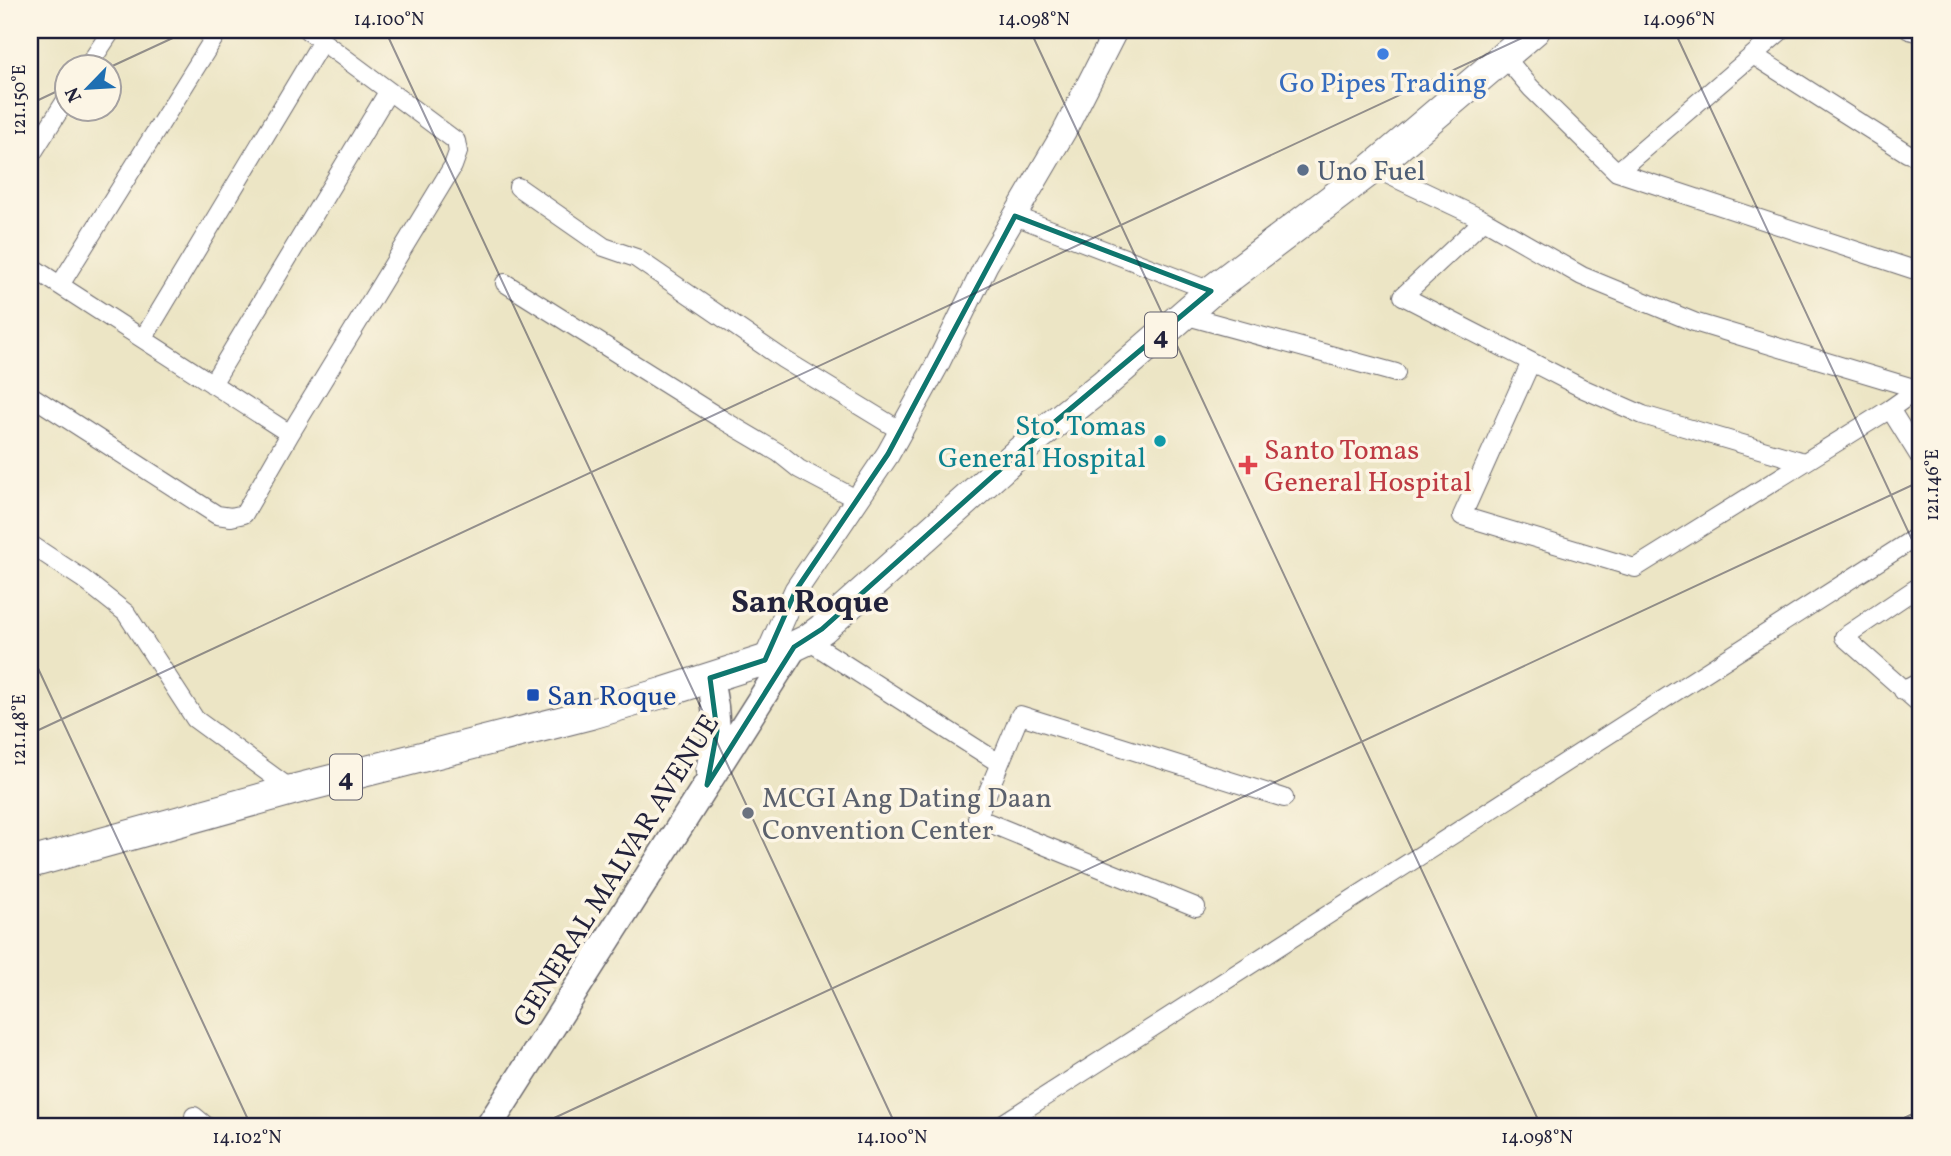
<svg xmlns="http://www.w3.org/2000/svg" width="1951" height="1156" viewBox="0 0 1951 1156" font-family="Vollkorn,serif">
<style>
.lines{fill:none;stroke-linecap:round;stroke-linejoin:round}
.minor-casing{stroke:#69666b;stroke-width:20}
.tertiary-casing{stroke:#69666b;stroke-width:25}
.secondary-casing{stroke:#69666b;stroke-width:29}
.trunk-casing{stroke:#69666b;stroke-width:32}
.minor{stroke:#fff;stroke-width:18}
.tertiary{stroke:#fff;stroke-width:23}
.secondary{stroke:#fff;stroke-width:26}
.trunk{stroke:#fff;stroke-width:30}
.marked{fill:none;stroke:#0f766e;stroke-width:5;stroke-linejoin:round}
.ticks{fill:none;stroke:#22223b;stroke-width:2;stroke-opacity:0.45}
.shop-dot{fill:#3f7fe0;stroke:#fcf5e5;stroke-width:2.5}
.service-dot{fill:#5c6f8a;stroke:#fcf5e5;stroke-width:2.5}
.culture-dot{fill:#0f9aa8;stroke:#fcf5e5;stroke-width:2.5}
.health-dot{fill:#e0444e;stroke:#fcf5e5;stroke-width:2.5}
.transit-dot{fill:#1a4fb4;stroke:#fcf5e5;stroke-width:2.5}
.worship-dot{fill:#6b7280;stroke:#fcf5e5;stroke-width:2.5}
.labels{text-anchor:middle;stroke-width:7;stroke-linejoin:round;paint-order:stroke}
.shield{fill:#fcf5e5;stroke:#63616e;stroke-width:2}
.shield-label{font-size:26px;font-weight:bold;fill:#22223b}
.shop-label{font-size:28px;fill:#366cbe;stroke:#fcf5e5}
.service-label{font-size:28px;fill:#4e5e75;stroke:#fcf5e5;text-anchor:start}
.culture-label{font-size:28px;fill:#0d838f;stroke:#fcf5e5;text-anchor:end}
.health-label{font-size:28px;fill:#be3a42;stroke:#fcf5e5;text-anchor:start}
.transit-label{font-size:28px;fill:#164399;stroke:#fcf5e5;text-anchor:start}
.worship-label{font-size:28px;fill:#5b616d;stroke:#fcf5e5;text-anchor:start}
.street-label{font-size:28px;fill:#22223b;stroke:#fcf5e5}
.quarter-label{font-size:32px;font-weight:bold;fill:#22223b;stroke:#fcf5e5}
.neatline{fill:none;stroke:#22223b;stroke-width:2.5}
.ticks-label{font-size:18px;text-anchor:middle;fill:#22223b}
</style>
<rect width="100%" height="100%" fill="#fcf5e5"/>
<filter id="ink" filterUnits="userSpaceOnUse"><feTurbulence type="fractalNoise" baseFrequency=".0143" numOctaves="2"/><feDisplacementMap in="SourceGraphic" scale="14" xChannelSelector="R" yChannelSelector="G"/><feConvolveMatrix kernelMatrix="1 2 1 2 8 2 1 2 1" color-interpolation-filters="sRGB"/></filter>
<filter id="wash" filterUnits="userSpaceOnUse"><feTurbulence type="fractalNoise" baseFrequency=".00686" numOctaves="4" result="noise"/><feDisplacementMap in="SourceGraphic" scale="28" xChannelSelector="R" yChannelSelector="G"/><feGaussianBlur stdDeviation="1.57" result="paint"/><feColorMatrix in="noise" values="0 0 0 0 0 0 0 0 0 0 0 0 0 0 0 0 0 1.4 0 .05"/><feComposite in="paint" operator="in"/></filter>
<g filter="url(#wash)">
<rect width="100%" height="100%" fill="#ece5c5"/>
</g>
<g filter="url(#ink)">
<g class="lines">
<defs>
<path id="minor" d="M1909,30l12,3
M1753,55l154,98 14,5
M1504,56l27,32 86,84 304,100
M88,66l24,-36
M30,157l36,-57
M1374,168l110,52 98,56 112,46 223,67
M1617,172l165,-142
M518,187l86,60 32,11 147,101 118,72
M1015,216l196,75
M1484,220l-81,76 181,93 59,26 161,47
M30,266l260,168
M505,283l218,137 56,33 20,16 59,31
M60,285l159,-255
M1184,315l212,58
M143,339l179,-298
M1531,362l-69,154 173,52 255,-159 31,-22
M212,384l176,-292
M30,395l187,120 14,2 13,-3 46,-80 163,-268 5,-14 -2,-11 -149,-111
M1890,409l31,50
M30,544l53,35 43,34 69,106 97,71
M1921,585l-77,52 77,68
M807,640l192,123
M1903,691l18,-10
M1196,907l-219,-89 43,-103 264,83
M194,1116l12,10
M999,1126l922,-592"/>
<path id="tertiary" d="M765,660l31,-70 92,-136 48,-87 50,-102 78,-133 52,-102"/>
<path id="secondary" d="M709,770l8,-39 -2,-24 -5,-29
M489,1126l305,-479"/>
<path id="trunk" d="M30,863l262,-73 299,-76 71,-21 103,-33 42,-20 15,-11 210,-188 71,-56 108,-94 157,-119 167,-142"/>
</defs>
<use href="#minor" class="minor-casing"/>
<use href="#tertiary" class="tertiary-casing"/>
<use href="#secondary" class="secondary-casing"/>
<use href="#trunk" class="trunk-casing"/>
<use href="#minor" class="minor"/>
<use href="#tertiary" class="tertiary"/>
<use href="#secondary" class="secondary"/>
<use href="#trunk" class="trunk"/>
</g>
</g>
<path class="marked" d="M1015,216l196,75 -179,150 -210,188 -28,18 -87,138 10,-54 -7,-53 55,-18 31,-70 92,-136z"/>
<path class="ticks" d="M385,30l511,1096M1030,30l511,1096M1674,30l247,529M108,68l82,-38M30,104l36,-17M30,651l221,475M30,734l1509,-704M537,1126l1384,-645M1887,1126l34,-16"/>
<circle class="shop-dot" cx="1383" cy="54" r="7"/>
<circle class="service-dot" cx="1303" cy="170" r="7"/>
<circle class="culture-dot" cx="1160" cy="441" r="7"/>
<path class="health-dot" d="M1244.5 454.5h7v7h7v7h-7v7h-7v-7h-7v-7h7z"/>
<rect class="transit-dot" x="526" y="688" width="14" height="14" rx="3.5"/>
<circle class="worship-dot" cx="748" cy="813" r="7"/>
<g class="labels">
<g class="shield">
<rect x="1145" y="312.5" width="32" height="45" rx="5"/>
<rect x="330" y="754.5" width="32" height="45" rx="5"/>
</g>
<g class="shield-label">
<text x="1161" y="344">4</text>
<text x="346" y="786">4</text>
</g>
<g class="shop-label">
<text x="1383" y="92">Go Pipes Trading</text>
</g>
<g class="service-label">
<text x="1317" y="180">Uno Fuel</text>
</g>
<g class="culture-label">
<text x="1146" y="435">Sto. Tomas<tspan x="1146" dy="32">General Hospital</tspan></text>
</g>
<g class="health-label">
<text x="1264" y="459">Santo Tomas<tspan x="1264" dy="32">General Hospital</tspan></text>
</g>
<g class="transit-label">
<text x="547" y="705">San Roque</text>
</g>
<g class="worship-label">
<text x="762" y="807">MCGI Ang Dating Daan<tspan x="762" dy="32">Convention Center</tspan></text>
</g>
<g class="street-label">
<text transform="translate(615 870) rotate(-58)" y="10">GENERAL MALVAR AVENUE</text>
</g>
<g class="quarter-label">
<text x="810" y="612">San Roque</text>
</g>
</g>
<rect width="1951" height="1156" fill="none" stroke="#fcf5e5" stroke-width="77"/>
<g transform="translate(88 88) rotate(245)"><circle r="33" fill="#fcf5e5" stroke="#a5a1a1" stroke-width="2"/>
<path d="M0-5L12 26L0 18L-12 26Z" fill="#1f6fb2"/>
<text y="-10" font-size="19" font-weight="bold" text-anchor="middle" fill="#22223b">N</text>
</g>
<rect x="38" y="38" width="1874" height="1080" class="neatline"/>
<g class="ticks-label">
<text x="389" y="25">14.100°N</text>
<text x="1034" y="25">14.098°N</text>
<text x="1679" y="25">14.096°N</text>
<text transform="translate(19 100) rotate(-90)" y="6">121.150°E</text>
<text transform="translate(1932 485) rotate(-90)" y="6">121.146°E</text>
<text transform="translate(19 730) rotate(-90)" y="6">121.148°E</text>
<text x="247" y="1143">14.102°N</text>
<text x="892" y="1143">14.100°N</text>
<text x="1537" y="1143">14.098°N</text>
</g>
</svg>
